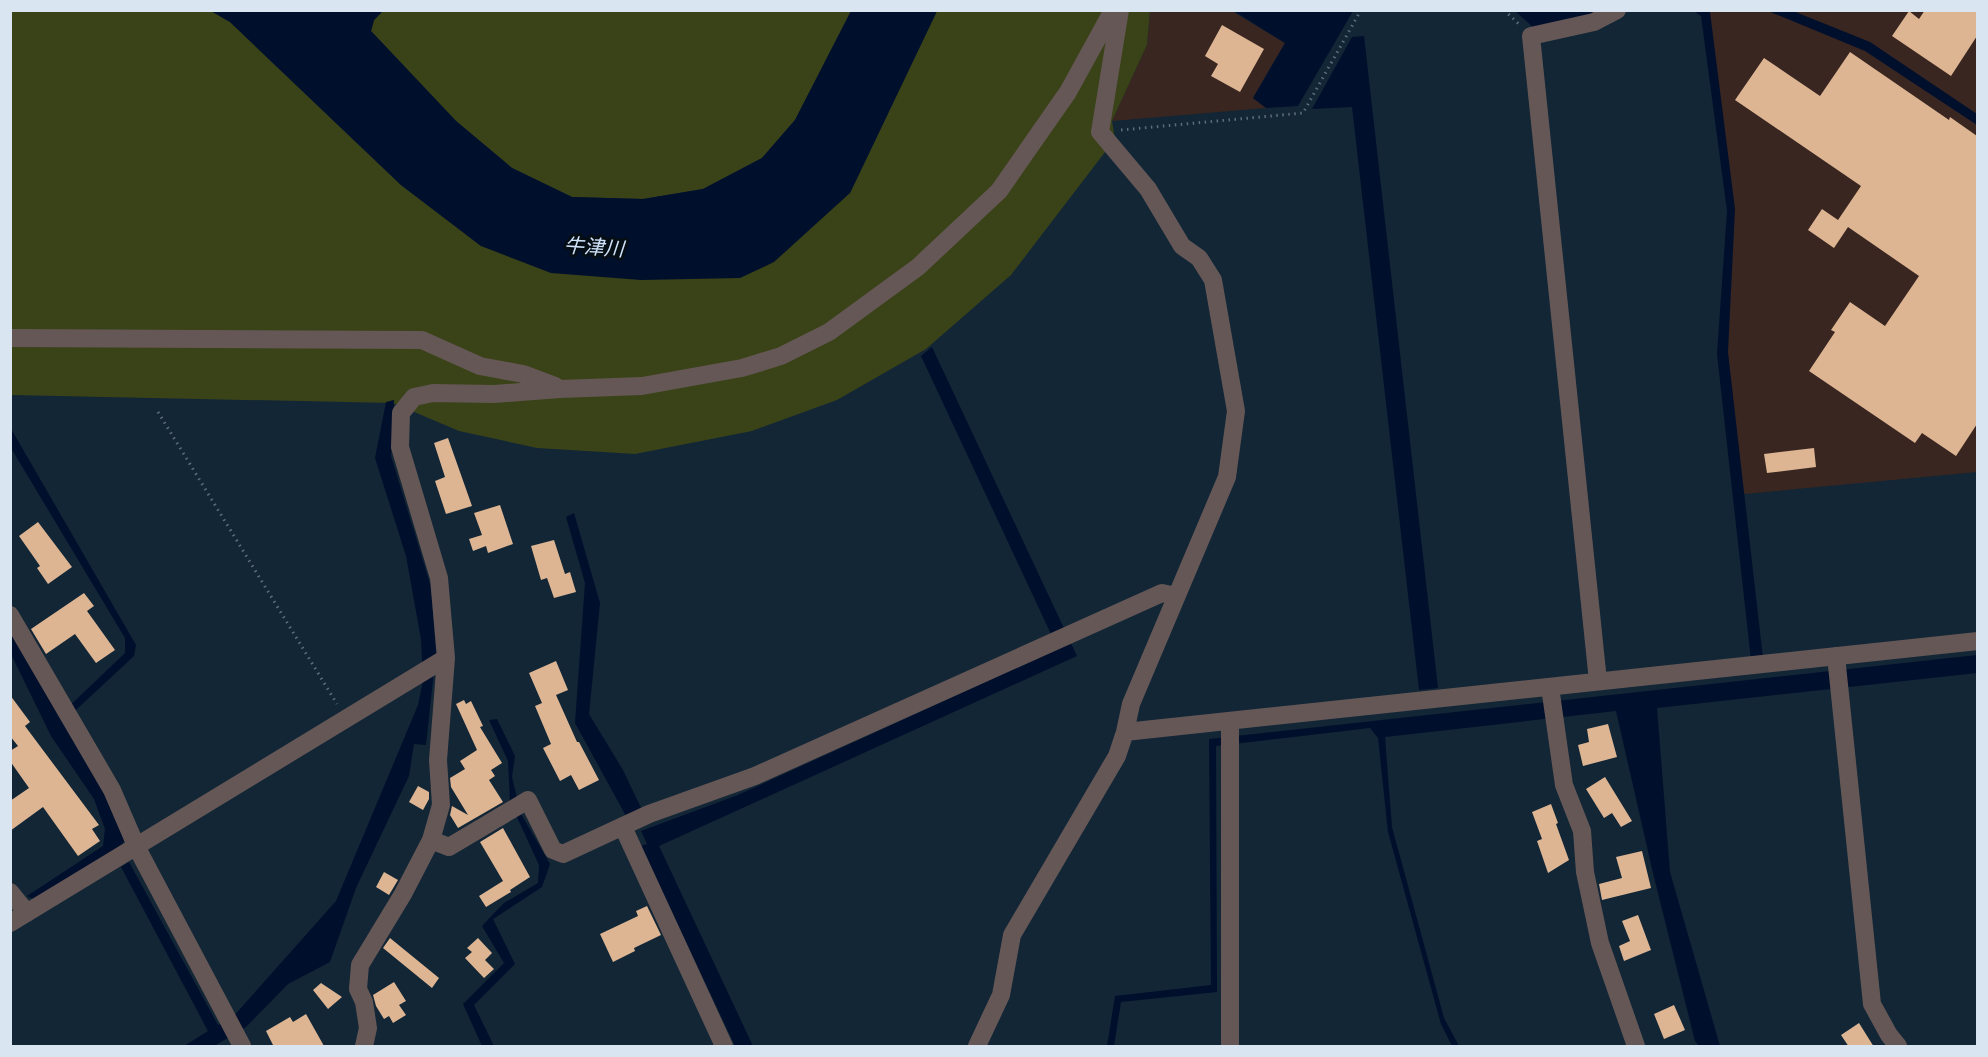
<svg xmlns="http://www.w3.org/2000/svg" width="1988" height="1057" viewBox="0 0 1988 1057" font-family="Cabin,'Noto Sans JP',sans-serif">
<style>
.industrial{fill:#392621}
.green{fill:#3a4218}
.water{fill:#000f2c}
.building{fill:#ddb593}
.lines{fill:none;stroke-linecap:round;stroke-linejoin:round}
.path{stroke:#5c6d7b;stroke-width:3;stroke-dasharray:1.5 4.5;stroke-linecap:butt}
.minor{stroke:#655756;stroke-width:18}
.labels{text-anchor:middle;stroke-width:6;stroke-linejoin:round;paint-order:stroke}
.water-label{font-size:20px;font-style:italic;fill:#d1e4fc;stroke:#060e15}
</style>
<rect width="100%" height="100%" fill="#122636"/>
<path class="industrial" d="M1150,11h82l53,32 -32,55 13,10 -154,13 35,-76z
M1704,11h273v461l-232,22 -6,-3 -15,-141 6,-143z"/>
<path class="green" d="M383,10l468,1 -56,109 -33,38 -59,31 -60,10 -71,-2 -60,-29 -56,-47 -85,-90 3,-11z
M11,11h200l19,11 171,163 80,61 369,-53 87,-182h213l-3,34 -35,76 3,18 -104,136 -85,74 -89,51 -85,31 -117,23 -98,-6 -78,-17 -66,-28 -382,-8z"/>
<path class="water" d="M1232,10h121v1l-55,95 -32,2 -13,-10 32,-55z
M211,11h172l-9,9 -3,11 85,90 56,47 60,29 71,2 60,-10 59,-31 33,-38 56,-109h86l-87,182 -76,69 -34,16 -99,2 -90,-7 -70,-27 -80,-61 -171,-163z
M1515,11h91l-72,17z
M1694,11h14l2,1 25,197 -7,143 35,306 -12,2 -34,-306 10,-143 -26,-195z
M1768,11h25l77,31 107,72v11l-112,-74z
M1364,36l74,652 -19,2 -67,-583 -40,2 40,-72z
M932,347l145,309 -418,190 94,200h-18l-94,-200 6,-2 -6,-13 97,-36 320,-146 -137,-293z
M394,400l-3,56 40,131 5,65 -10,93 -12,-1 -5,32 -53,112 -26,74 -42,22 -42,43 -32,19h-30l24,-15 -87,-164 8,-5 89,163 14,-7 104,-117 82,-196 5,-24 -2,-42 -15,-83 -31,-98 11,-56z
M10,427l126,218 -2,11 -71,66 43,74 19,43 -4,8 -88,52 -6,-3 76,-50 2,-17 -11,-30 -43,-63 -40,-82v-25l48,87 66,-63v-15l-114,-190z
M574,513l26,90 -11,111 34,56 19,40 -16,6 -51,-93 10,-140 -19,-66z
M1977,655v18l-320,35 13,164 50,174h-21l-4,-5 -42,-168 -37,-162 -231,26 7,90 52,191 15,28h-7l-11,-22 -53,-192 -10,-94 -8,-10 -154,18 1,246 -96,10 -7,44h-7l8,-50 96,-11 -2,-246z
M497,719l18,37 -3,21 9,37 29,50 -8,23 -49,32 22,45 -41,41 20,41h-12l-19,-42 41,-41 -22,-37 22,-23 34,-20 1,-18 -29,-63 -2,-41 -19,-41z"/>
<path class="building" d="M1925,10h52v26l-26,40 -59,-40 17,-25 10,8z
M1222,25l42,24 -24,43 -29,-16 7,-12 -13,-8z
M1850,52l99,68 1,-3 27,19v288l-21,32 -34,-23 -7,10 -106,-72 26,-39 -4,-2 19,-28 35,24 34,-50 -71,-49 -14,21 -26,-18 14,-21 16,11 23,-34 -126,-86 29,-42 56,38z
M448,438l24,68 -26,8 -11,-33 10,-4 -11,-34z
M1814,448l2,19 -49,6 -3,-19z
M500,505l13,39 -25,9 -2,-7 -13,5 -4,-12 13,-4 -8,-22z
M38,522l34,45 -24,17 -11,-16 3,-2 -21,-30z
M554,540l11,34 5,-2 6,20 -22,6 -7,-20 -6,2 -10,-34z
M84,593l10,13 -7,5 28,39 -19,13 -21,-29 -29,20 -15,-25z
M556,661l12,29 -12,5 21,47h2l20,38 -20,10 -8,-15 -11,6 -17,-33 8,-4 -16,-38 7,-3 -13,-30z
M10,695l20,27 -5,4 74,99 -7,4 8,12 -22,15 -35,-49 -33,24v-30l19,-13 -19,-27v-10l8,-5 -8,-10z
M464,700l2,4 5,-3 12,25 -3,1 22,36 -11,7 4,6 -6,4 14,22 -45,26 -8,-13 2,-9 16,9 -17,-28 -1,-9 15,-9 -5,-8 17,-11 -21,-46z
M1608,724l9,33 -34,9 -5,-21 11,-3 -2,-13z
M1605,777l27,44 -11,6 -9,-14 -8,5 -18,-29z
M418,786l11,6v7l-6,11 -14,-8z
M1551,804l7,19 -2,1 13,36 -21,13 -11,-32 5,-2 -10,-27z
M503,828l27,49 -20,13 1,2 -25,15 -7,-11 24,-15 -23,-39z
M1642,851l9,37 -49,12 -3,-16 23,-6 -6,-21z
M384,872l14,8 -9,15 -13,-8z
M647,906l14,29 -27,13 1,3 -22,11 -13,-28 38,-18 -2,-5z
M1638,915l13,35 -27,11 -5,-15 11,-5 -8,-20z
M390,938l49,40 -7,10 -49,-40z
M478,938l14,15 -7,7 9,9 -10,9 -19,-20 7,-6 -5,-4z
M394,982l12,19 -7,4 7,10 -13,8 -4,-7 -5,3 -8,-13 -3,-11z
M321,983l21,14 -14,12 -15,-19z
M1674,1005l11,25 -21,9 -10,-25z
M306,1014l18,32 -50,1 -8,-16 24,-14 3,5z
M1859,1023l15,24h-25l-8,-12z"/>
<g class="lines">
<path class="path" d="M1504,10l17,16
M1121,130l182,-17 58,-103
M158,412l179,292"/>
<path class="minor" d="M10,338l412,2 58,26 43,8 32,12
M10,615l102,175 25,58 105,198
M1836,656l36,348 17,31 9,11
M1598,681l-67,-645 63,-14 23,-12
M1550,687l14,98 18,46 3,41 15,71 36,103
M1230,721v325
M1125,732l853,-91
M623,827l101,219
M431,840l18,7 79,-47 25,50 10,4 86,-40 106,-38 407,-183 14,3
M10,892l17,21
M10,923l436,-265
M364,1046l4,-18 -4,-26 -6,-13 2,-24 43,-71 28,-54 10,-35 -3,-45 8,-102 -7,-80 -39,-131 1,-34 13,-16 19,-4 61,1 66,-5 82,-3 100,-18 39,-12 48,-24 89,-65 81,-76 69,-99 45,-82
M977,1046l24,-51 11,-60 105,-179 8,-24 6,-28 96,-227 9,-66 -23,-131 -14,-22 -17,-12 -34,-57 -48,-57 20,-122"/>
</g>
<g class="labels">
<g class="water-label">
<text transform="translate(594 247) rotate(4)" y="7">牛津川</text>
</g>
</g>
<rect width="1988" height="1057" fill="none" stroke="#d9e5f0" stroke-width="24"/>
</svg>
